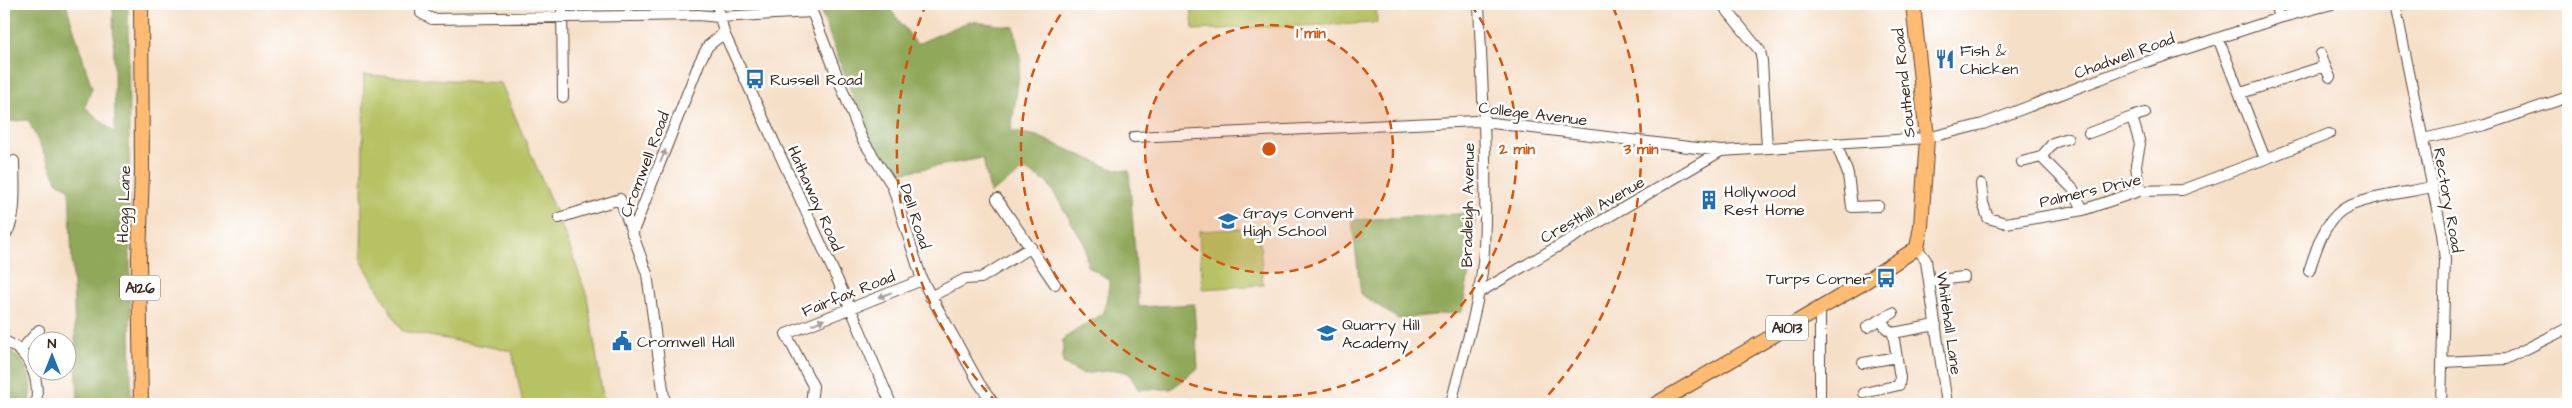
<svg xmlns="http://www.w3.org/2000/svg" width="2572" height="408" viewBox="0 0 2572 408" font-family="'Architects Daughter',sans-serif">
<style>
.green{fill:#b6c264;stroke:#787641}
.forest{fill:#90a85a;stroke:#66693c}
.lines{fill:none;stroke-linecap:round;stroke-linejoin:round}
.minor-casing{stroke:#574537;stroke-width:12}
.major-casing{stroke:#574537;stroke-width:16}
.minor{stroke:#fff;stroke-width:10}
.major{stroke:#ffbb71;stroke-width:14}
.oneway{fill:#a79f9a}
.ring{fill:none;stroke:#d7540e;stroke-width:2.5;stroke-dasharray:9 6}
.labels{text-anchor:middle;stroke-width:5;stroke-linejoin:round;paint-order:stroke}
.shield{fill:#fff;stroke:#766a62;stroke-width:1}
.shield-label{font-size:15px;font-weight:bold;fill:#3b2a1e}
.poi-label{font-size:16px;fill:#3b2a1e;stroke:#fff;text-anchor:start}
.street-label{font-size:16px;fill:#3b2a1e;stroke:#fff}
.centre{fill:#d7540e;stroke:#fff;stroke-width:2.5}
.ring-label{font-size:15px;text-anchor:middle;font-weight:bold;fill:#d7540e;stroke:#fff;stroke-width:5;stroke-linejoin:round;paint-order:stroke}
</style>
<rect width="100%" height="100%" fill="#fff"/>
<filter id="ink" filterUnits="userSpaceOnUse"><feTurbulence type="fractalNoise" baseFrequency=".02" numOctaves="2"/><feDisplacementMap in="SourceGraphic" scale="10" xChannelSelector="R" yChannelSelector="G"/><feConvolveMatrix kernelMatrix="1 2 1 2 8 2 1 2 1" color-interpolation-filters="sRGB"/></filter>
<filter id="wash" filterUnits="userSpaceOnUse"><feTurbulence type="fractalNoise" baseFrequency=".0096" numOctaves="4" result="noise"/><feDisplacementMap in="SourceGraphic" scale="20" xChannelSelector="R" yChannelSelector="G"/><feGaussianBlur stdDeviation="1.12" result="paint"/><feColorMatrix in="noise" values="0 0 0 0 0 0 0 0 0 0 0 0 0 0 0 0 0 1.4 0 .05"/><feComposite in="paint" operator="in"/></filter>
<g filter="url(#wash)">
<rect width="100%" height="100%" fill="#f6dfc7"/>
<path class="green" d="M1191,4h185l1,19 -184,7z
M364,75l137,8 65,154 21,59 17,108h-81l-11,-53 -110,-20 -41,-71z
M1259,228l4,57 -61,4 -3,-58z"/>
<path class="forest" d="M4,4h62l26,84 -7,19 30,26 -2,-129h15l3,400h-53l-9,-216 -11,-5 -30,-63 -24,2z
M818,4h68l31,40 53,-23 44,6 7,35 -10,69 26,5 73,32 19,3 10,136 55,-3 4,64 -27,21h-33l-9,-16 -13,-3 -34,4 -19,-11v-24l41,-27 6,-32 -23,-14 -2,-21 -37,-62 -23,-13 -35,23 -7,-35 -89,16 -26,-38z
M1475,213l-4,49 -9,50 -64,7 -37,-25 -9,-74z
M4,347c25,14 29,30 25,57h-25z"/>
</g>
<g filter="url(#ink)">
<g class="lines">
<defs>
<path id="minor" d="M421,4v9l11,6 266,-4 21,2 93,-5
M562,4l1,93
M717,4l7,29 130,283 37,88
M809,4l53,135 30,46 30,95 57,103 15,21
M1722,4l38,47 2,10 5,87
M2275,4l4,14
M2395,4l47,229 3,27 -4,144
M2325,66l5,11
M2241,93l84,-27 -4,-12
M2132,117l13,-4
M2089,133l43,-16 8,27 -4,21 3,26
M1134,137l342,-16 245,30 206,-13 56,-14 151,-58 145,-48 53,-14
M2423,139l62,-14 83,-28
M1836,143l12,31 4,33 26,-1
M2041,157l32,32 10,21
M2265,159l64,-25
M2022,162l19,-5 12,-14 15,-5
M4,174h10
M1981,184l2,19 5,15 18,5 77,-13 56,-19 43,-1 83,-31 -47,-121
M997,199l58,85
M559,218l61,-19 27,75 18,130
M632,234l68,-173 8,-15 16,-13
M4,236c14,-14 10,-54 10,-75
M1917,248l9,12 1,8 20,136
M2309,271c7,-21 14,-47 33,-61 18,-12 67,-18 90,-23
M1929,281l35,-4
M1478,293l243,-142
M930,297l35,-18 16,-1 50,-31
M1820,309v95
M1882,319l4,9 7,5 43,-8
M1867,327l26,-14
M4,341c26,10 36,38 32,63
M20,351l19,-21
M2443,362l63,-3 62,-31
M1863,363l34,-6
M1864,393l35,-8 1,-7 -7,-45
M811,404l2,-18 -27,-52 136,-54
M1451,404c12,-51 31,-104 33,-156 4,-81 -2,-163 -5,-244"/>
<path id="major" d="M141,404l-2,-146 3,-87 -1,-167
M1656,404l204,-119 57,-37 4,-22 6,-88 -14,-134"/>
</defs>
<use href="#minor" class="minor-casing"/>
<use href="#major" class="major-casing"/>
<use href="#minor" class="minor"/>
<use href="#major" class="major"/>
</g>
<defs><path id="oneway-solid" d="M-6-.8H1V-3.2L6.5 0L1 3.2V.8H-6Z" transform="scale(1.25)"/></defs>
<g class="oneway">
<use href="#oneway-solid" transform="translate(663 156) rotate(-68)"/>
<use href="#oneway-solid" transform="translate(885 295) rotate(158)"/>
<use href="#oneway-solid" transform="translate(818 322) rotate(-22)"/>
</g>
</g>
<circle cx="1269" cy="149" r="124" fill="#d7540e" fill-opacity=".12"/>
<g class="ring">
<circle cx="1269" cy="149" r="124"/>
<path d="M1471 5A248 248 0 1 1 1067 5"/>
<path d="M997 403A372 372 0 0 1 925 7M1613 7A372 372 0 0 1 1541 403"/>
</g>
<defs>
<symbol id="restaurant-bare" viewBox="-9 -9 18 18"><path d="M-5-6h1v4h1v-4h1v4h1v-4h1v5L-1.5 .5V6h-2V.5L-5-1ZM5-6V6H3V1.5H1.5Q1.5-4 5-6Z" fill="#1f6fb2" stroke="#fff" stroke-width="2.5" paint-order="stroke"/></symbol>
<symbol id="bus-bare" viewBox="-9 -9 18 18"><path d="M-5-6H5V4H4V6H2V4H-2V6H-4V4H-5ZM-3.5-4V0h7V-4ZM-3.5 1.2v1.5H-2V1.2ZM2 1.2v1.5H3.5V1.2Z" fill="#1f6fb2" stroke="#fff" stroke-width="2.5" paint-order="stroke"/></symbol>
<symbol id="building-bare" viewBox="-9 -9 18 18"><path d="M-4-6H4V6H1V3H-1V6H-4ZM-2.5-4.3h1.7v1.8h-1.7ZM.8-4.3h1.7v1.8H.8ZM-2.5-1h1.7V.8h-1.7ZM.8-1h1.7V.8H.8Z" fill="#1f6fb2" stroke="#fff" stroke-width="2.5" paint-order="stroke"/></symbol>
<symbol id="school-bare" viewBox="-9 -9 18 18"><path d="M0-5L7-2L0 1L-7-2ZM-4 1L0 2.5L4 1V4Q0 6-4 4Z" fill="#1f6fb2" stroke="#fff" stroke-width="2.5" paint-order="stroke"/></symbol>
<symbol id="civic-bare" viewBox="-9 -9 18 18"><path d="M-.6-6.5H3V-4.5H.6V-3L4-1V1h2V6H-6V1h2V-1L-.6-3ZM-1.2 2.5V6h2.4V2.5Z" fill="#1f6fb2" stroke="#fff" stroke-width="2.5" paint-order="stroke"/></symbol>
</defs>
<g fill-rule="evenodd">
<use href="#restaurant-bare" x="1931" y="45" width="28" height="28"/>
<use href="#bus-bare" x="741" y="65" width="28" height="28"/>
<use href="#building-bare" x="1695" y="186" width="28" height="28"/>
<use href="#school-bare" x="1214" y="207" width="28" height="28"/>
<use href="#bus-bare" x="1872" y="264" width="28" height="28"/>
<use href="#school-bare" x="1313" y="319" width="28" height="28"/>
<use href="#civic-bare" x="608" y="327" width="28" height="28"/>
</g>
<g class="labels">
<g class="shield">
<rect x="120" y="275.5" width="40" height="25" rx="4"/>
<rect x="1766" y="315.5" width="42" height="25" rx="4"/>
</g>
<g class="shield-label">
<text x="140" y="293">A126</text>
<text x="1787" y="333">A1013</text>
</g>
<g class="poi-label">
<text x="1960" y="56">Fish &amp;<tspan x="1960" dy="18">Chicken</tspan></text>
<text x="770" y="85">Russell Road</text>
<text x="1724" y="197">Hollywood<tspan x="1724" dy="18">Rest Home</tspan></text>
<text x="1243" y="218">Grays Convent<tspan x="1243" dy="18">High School</tspan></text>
<text x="1871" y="284" text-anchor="end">Turps Corner</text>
<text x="1342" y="330">Quarry Hill<tspan x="1342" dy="18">Academy</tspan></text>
<text x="637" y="347">Cromwell Hall</text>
</g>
<g class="street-label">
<text transform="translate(2124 55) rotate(-20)" y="6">Chadwell Road</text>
<text transform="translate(1903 83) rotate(-96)" y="6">Southend Road</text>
<text transform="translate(1533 113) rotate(7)" y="6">College Avenue</text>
<text transform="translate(644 164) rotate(-69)" y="6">Cromwell Road</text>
<text transform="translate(2090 190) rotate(-13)" y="6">Palmers Drive</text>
<text transform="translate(816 198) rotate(66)" y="6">Hathaway Road</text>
<text transform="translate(2449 200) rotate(80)" y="6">Rectory Road</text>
<text transform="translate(123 204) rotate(-88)" y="6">Hogg Lane</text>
<text transform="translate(1467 205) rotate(-89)" y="6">Bradleigh Avenue</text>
<text transform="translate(1592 209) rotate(-30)" y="6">Cresthill Avenue</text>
<text transform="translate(916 216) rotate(72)" y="6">Dell Road</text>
<text transform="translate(848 293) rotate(-22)" y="6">Fairfax Road</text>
<text transform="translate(1950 323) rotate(82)" y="6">Whitehall Lane</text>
</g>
</g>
<circle cx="1269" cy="149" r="8" class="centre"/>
<g class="ring-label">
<text x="1311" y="38">1 min</text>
<text x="1517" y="154">2 min</text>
<text x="1641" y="154">3 min</text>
</g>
<rect width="2572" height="408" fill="none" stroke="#fff" stroke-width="20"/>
<g transform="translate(52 356)"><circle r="24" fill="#ffffff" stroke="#b1aaa5"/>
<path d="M0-4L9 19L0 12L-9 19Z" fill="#1f6fb2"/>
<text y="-8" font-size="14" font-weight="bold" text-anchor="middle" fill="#3b2a1e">N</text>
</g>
</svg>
